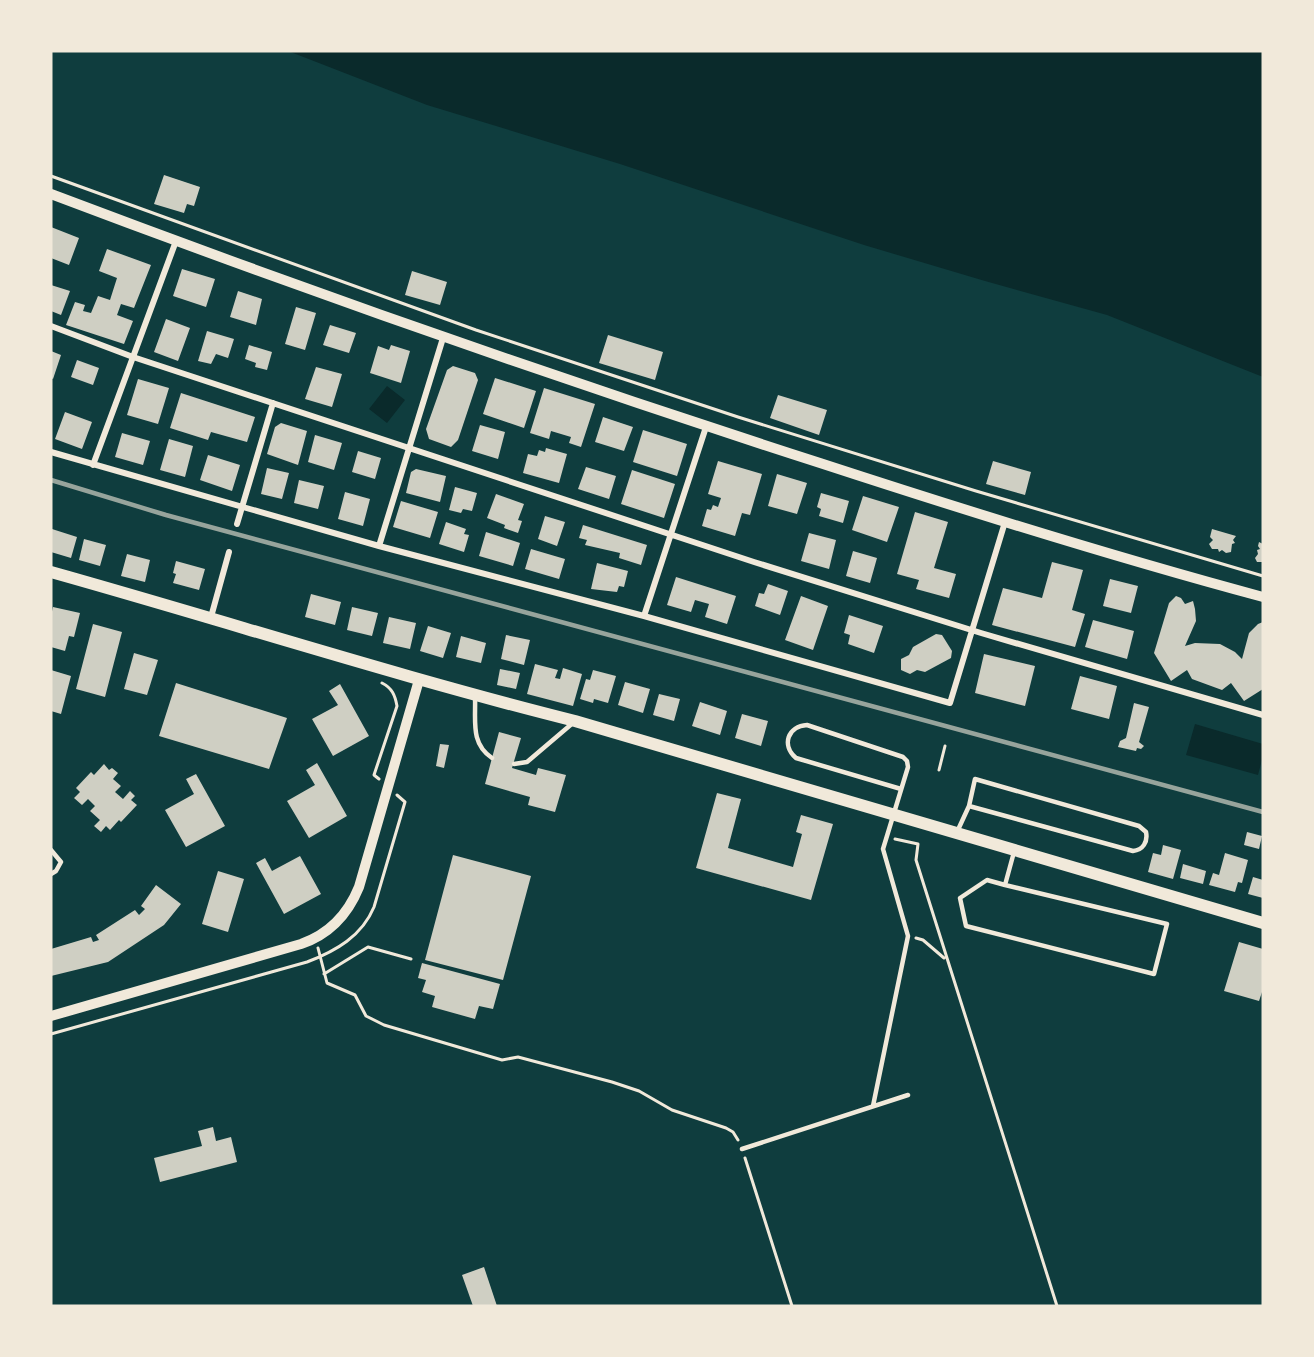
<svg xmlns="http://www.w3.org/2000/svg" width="1314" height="1357" viewBox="0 0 1314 1357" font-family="Literata,serif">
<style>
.water{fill:#0a2a2b}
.building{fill:#cfcfc3}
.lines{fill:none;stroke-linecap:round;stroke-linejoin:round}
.path{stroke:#f1e9da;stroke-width:3}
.service{stroke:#f1e9da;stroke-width:4.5}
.minor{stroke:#f1e9da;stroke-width:6}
.tertiary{stroke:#f1e9da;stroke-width:10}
.secondary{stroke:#f1e9da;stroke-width:12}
.rail{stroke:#97a49c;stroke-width:4.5}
</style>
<rect width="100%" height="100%" fill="#0f3d3e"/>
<path class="water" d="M288,51h975v326l-156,-62 -122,-34 -121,-36 -244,-81 -193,-59z
M387,386l18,14 -18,23 -18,-14z
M1195,724l68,20v12l-5,19 -72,-20z"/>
<path class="building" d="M164,175l36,12 -6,19 -7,-2 -3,9 -30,-9z
M51,227l28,11 -10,27 -18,-7z
M107,249l44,16 -17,43 -13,-4 -4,11 16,6 -9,23 -58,-19 9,-23 10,3 -2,6 8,2 7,-17 12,4 7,-22 -18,-7z
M182,269l33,10 -9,28 -33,-11z
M412,271l35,11 -7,23 -35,-10z
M51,285l19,6 -9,24 -10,-4z
M238,291l24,8 -6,26 -26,-8z
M296,307l20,6 -11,37 -20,-6z
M166,319l24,9 -12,33 -24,-9z
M330,325l26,8 -7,20 -26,-8z
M207,331l27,8 -6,19 -12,-4 -5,10 -13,-3z
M608,335l55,17 -8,28 -56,-17z
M249,345l23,7 -5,18 -12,-3 1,-4 -11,-4z
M391,345l19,6 -9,32 -31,-10 8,-27 11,4z
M51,351l10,4 -8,24 -2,-1z
M77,360l22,8 -6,17 -22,-8z
M453,366l22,7 3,7 -20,60 -7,7 -22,-8 -3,-10 21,-59z
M316,367l26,7 -10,33 -27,-8z
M495,378l41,13 -12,37 -41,-14z
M138,379l31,9 -11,36 -31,-9z
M544,388l51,16 -14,43 -12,-4 2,-6 -20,-6 -2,8 -19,-6z
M181,393l74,24 -8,25 -36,-10 -3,8 -38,-12z
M778,395l49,15 -8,25 -49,-17z
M65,412l27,10 -10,27 -27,-10z
M603,417l30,10 -9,24 -29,-9z
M281,423l26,8 -9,34 -31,-11 8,-27z
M480,425l25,7 -7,27 -26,-8z
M643,430l44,14 -10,32 -44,-14z
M122,433l28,8 -7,24 -28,-8z
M315,435l27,8 -8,27 -26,-8z
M169,439l24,7 -8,31 -25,-7z
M546,448l21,6 -8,29 -36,-10 5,-19 9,2 2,-6 6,2z
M358,451l23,7 -6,21 -23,-7z
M208,455l32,10 -8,26 -32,-11z
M718,461l44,13 -12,41 -8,-2 -7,23 -33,-10 5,-17 4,1 2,-5 5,2 3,-9 -13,-4z
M993,461l38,11 -6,23 -39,-11z
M586,467l30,9 -7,23 -31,-10z
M267,468l22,5 -7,26 -21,-5z
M416,469l30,7 -6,26 -34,-9 5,-21z
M632,470l43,14 -11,34 -43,-14z
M777,474l30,9 -10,31 -29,-8z
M299,480l25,6 -6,23 -24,-6z
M455,487l22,6 -5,18 -9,-2 -2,4 -12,-3z
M345,492l25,7 -7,27 -25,-7z
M821,493l28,8 -6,22 -24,-7 2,-7 -4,-2z
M496,494l28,10 -6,16 4,1 -4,12 -14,-5 1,-3 -18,-7z
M863,496l36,11 -12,35 -35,-12z
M401,501l37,11 -8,26 -37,-11z
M915,512l33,10 -14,46 22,6 -7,24 -33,-9 3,-9 -22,-6z
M545,516l20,6 -8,24 -19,-7z
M446,522l20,7 -2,5 5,1 -5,17 -25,-8z
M583,525l64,20 -6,20 -22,-7 1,-5 -35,-8 2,-5 -8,-2z
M52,529l25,8 -6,21 -20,-6z
M1212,529l24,7 -3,4 2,3 -3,1 -1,8 -5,1 -4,-3 -3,2 -1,-3h-6l-3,-5 4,-4 -3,-3z
M486,532l34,11 -7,23 -34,-10z
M809,533l27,7 -7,29 -28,-8z
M84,539l22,6 -6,21 -21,-6z
M1259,542l4,2v18h-6l-2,-4 3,-4 -1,-4 3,-1 -2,-3z
M531,549l34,10 -6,20 -34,-10z
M853,551l24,7 -7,25 -24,-7z
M127,554l23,6 -5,22 -24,-6z
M176,561l29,8 -6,21 -26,-7 3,-9 -3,-1z
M1052,562l31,8 -11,40 13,4 -10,33 -83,-22 11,-37 39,10z
M597,563l31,8 -4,16 -5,-1 -2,6 -26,-3z
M676,577l60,19 -9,28 -22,-7 4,-13 -14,-4 -4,12 -24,-7z
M1110,579l28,7 -7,27 -28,-7z
M768,584l20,7 -8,24 -25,-9 4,-13 5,1z
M311,594l30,8 -6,23 -30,-8z
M801,596l27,10 -15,44 -28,-10z
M1176,596l5,2 4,6 8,-3 2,8 1,12 -11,25 10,-3 25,1 15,8 7,7 7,-26 9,-9 5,-2v67l-19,12 -13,-18 -9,7 -30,-11 -5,-9 -16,11 -17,-28 15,-50z
M53,607l27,6 -6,24 -5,-1 -4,15 -14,-4v-31z
M352,607l26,6 -6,23 -25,-6z
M849,615l34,11 -9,27 -26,-9 2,-9 -6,-2z
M389,617l27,6 -6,26 -27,-6z
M1093,620l41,11 -7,28 -42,-12z
M93,624l29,8 -17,65 -29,-8z
M428,626l23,7 -8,25 -23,-7z
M936,634l6,1 10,16 -1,7 -26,14 -8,-2 -7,4 -9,-4v-11l8,-4 4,-8z
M506,635l24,5 -6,25 -23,-6z
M461,636l25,7 -5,20 -25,-6z
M134,653l24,7 -11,35 -23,-6z
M984,654l51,12 -10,40 -50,-13z
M535,664l23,6 -3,8 5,1 3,-11 19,6 -9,32 -46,-12z
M500,669l20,4 -4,16 -19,-4z
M51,670l20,6 -10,38 -10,-3z
M593,670l23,6 -8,27 -14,-4 -1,4 -13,-4 6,-20 4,1z
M1080,676l37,10 -8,33 -38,-10z
M625,682l25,7 -7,24 -25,-8z
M176,683l111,35 -18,51 -110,-33z
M340,684l29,52 -36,20 -21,-37 26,-14 -9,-14z
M659,694l21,5 -6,22 -21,-6z
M700,702l27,9 -7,24 -28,-9z
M1134,703l15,4 -10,35 5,4 -3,3 -4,-1 -1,3 -18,-4 2,-6 6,-3z
M742,714l26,7 -7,25 -26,-8z
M499,732l22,6 -9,30 24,7 2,-7 28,7 -11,37 -27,-7 2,-8 -45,-13z
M440,744l9,1 -5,23 -8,-2z
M317,763l30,53 -38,22 -22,-37 28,-16 -9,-15z
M104,764l5,6 3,-2 6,5 -5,6 8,7 -6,6 8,7 7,-8 5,5 -4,4 6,5 -16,17 -2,-2 -9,10 -4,-4 -5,6 -7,-6 6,-6 -10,-9 5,-5 -7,-7 -6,6 -8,-7 6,-6 -4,-4 15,-16 3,3z
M196,774l29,52 -39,21 -21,-37 29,-16 -8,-15z
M717,793l24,6 -13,49 65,19 9,-33 -6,-2 5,-17 32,9 -22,76 -115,-32z
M1247,832l15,4 -3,13 -15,-4z
M1163,845l18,5 -8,29 -25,-7 5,-19 8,2z
M1225,853l23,7 -6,23 -4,-1 -3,10 -26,-7 4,-12 6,2z
M453,855l78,21 -28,104 -78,-20z
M300,856l21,38 -37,20 -28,-51 9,-5 7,13z
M1183,864l23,7 -3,13 -23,-6z
M218,871l26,8 -16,53 -26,-8z
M1253,877l10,3v18l-15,-4z
M156,885l25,19 -17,21 -56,37 -57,14v-27l40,-12 2,5 6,-2 -3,-5 39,-25 4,5 6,-6 -4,-3z
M1239,942l24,7v40l-4,12 -35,-10z
M422,963l78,21 -7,25 -14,-3 -4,13 -43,-12 3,-11 -13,-4 4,-12 -8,-2z
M213,1127l3,14 15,-4 6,25 -77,20 -6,-24 48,-12 -4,-15z
M484,1267l13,39h-24l-11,-31z"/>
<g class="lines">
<path class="path" d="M51,176l425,154 262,87 238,74 287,85
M939,770l6,-24
M379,779l-5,-4 23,-69c-2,-11 -5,-18 -15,-23
M895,839l23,5 -2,16 141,446
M916,938l7,2 21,18
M318,948l9,35 28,12 11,21 18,9 118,35 16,-3 94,25 27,9 33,19 54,18 7,4 5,8
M324,974l44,-27 43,12
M51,1034l256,-72c29,-11 55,-26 67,-55l31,-105 -8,-7
M745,1158l47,148"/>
<path class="service" d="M475,696c1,25 -5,47 17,62
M514,764l13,-2 47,-40
M957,832l12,-26 164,45c10,-1 15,-9 13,-19l-7,-6 -164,-47 -6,27
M51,850l10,12 -5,9 -5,3
M1005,885l-18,-5 -27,18 6,28 188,48 13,-50 -162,-39 9,-33
M873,1106l35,-170 -25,-87 25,-82 -1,-6 -4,-4 -96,-32c-19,1 -26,20 -11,33l105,31
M742,1149l166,-54"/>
<path class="minor" d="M51,326l82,31 621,205 227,71 282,82
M51,452l328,94 265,70 306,87 55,-181
M93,465l83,-224
M237,524l36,-121
M379,546l64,-208
M644,616l62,-189
M211,617l18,-65"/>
<path class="tertiary" d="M51,194c254,96 511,186 769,269 147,48 294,94 443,134
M51,1016l250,-72c29,-10 47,-30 58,-57l60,-207"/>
<path class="secondary" d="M51,572c175,49 348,105 524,149l688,202"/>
<path class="rail" d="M51,480l115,35 1097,297"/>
</g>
<rect width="1314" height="1357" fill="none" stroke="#f1e9da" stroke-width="105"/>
</svg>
